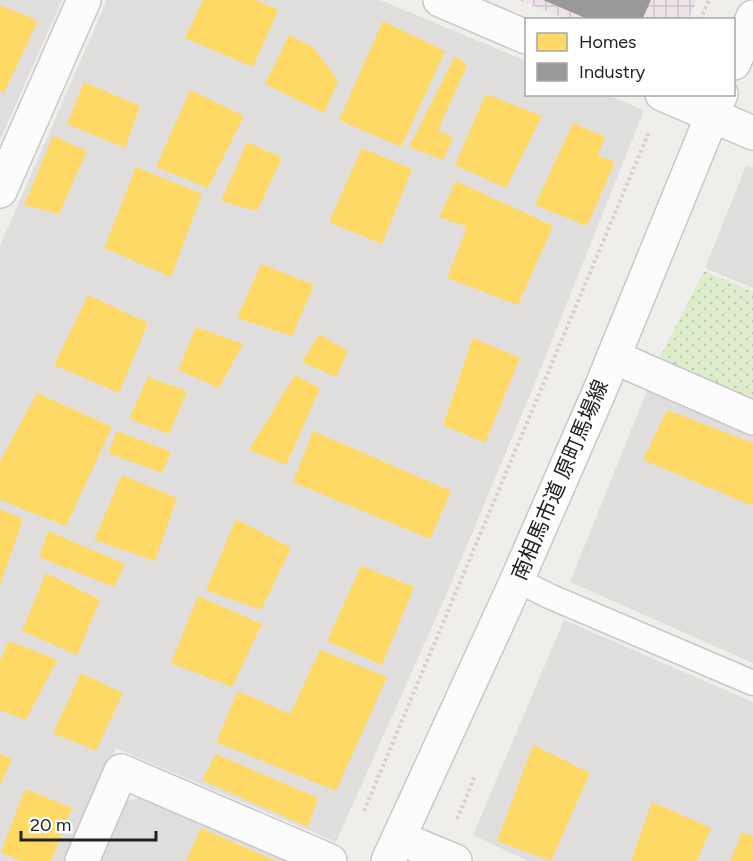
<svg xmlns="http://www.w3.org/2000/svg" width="753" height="861" viewBox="0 0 753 861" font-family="Figtree,'Noto Sans JP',sans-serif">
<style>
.residential{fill:#dfdedc}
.industrial{fill:url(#industrial-grid)}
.grass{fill:url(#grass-dots)}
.homes{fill:#ffd966}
.industry{fill:#999}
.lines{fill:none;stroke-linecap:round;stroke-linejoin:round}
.service-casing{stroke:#c9c8c7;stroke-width:27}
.minor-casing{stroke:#c9c8c7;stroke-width:36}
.tertiary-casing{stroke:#c9c8c7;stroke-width:36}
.path{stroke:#dccecd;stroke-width:4;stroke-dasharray:3 3;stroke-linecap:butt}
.service{stroke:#fdfcfc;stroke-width:24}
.minor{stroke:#fdfcfc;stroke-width:33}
.tertiary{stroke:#fdfcfc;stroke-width:33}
.labels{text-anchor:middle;stroke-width:6;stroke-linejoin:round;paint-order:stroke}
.street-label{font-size:21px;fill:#222;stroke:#fff}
</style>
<defs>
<pattern id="industrial-grid" width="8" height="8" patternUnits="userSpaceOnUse" patternTransform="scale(1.5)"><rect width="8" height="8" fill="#ede4e9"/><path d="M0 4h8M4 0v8" fill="none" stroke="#cbc3c8"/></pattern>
<pattern id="grass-dots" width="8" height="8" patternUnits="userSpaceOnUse" patternTransform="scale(1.5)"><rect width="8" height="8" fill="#ddeccb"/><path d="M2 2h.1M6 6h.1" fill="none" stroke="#bdcaae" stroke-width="1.8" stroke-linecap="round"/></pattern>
</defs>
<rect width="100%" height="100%" fill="#f0eeeb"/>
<path class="residential" d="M0,0h62l-62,140z
M107,0h273l146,61v33l81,1 37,15 -107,268 -90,215 -111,249 -220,-94 -49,113h-67v-615z
M746,166l7,1v121l-48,-20z
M658,388l95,42v233l-183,-81 77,-191z
M564,620l189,82v159h-225l-55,-26z
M146,797l151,64h-199l28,-60z"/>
<path class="industrial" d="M518,0h179l-9,20 -122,-1z"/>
<path class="grass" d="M704,271l49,21v114l-95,-45z"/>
<path class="homes" d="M203,0h53l22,10 -25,57 -68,-29z
M0,5l38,16 -34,72 -4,-2z
M383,21l62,30 -44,96 -62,-27z
M289,35l25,13 24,33 -14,32 -59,-29z
M455,56l12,9 -29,65 15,8 -10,22 -34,-13z
M84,82l56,24 -15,42 -58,-24z
M190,90l54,26 -36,72 -52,-21z
M486,94l56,22 -36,72 -51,-23z
M573,123l32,14 -7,19 17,6 -28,64 -52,-21z
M53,136l34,15 -28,63 -35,-9z
M247,142l35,16 -25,53 -36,-10z
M362,148l50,21 -30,75 -53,-22z
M136,167l66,27 -31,83 -67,-29z
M456,181l97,45 -35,79 -71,-27 20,-51 -28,-10z
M261,264l53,21 -22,51 -55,-18z
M88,295l60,28 -29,70 -65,-28z
M196,327l47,17 -24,44 -41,-18z
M319,334l29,17 -12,26 -34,-15z
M473,338l47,20 -35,85 -42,-18z
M295,375l25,13 -34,77 -37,-15z
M148,377l39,14 -18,43 -40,-15z
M37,393l75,34 -46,99 -66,-26v-39z
M667,410l86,33v63l-110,-46z
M117,431l54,21 -9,21 -54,-20z
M313,431l138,60 -21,48 -137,-57z
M122,475l55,23 -22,63 -61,-21z
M0,509l23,10 -23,66z
M236,519l55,29 -30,62 -55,-20z
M48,531l77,33 -11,23 -75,-30z
M361,566l53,21 -32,78 -55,-24z
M46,573l54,27 -23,55 -55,-24z
M198,596l64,28 -30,63 -61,-24z
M9,641l48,19 -31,60 -26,-10v-49z
M320,650l67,27 -51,114 -120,-49 22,-51 52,23z
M81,673l42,20 -27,58 -43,-18z
M533,745l57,28 -39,88 -54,-20z
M0,754l12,5 -12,26z
M216,754l102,44 -10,29 -106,-47z
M25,789l47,19 -21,53h-31l-19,-9z
M652,802l59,26 -14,33h-66z
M201,828l75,33h-90z
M742,832l11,4v25h-23z"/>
<path class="industry" d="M543,0h108l-9,20h-52z"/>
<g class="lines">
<defs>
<path id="service" d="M517,580l32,16 204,87"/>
<path id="minor" d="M440,0l86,37
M662,94l91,39
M0,191l84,-191
M614,357l139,61
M399,838l56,23
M82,861l39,-90 209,90"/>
<path id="tertiary" d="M734,63l19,-46
M388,861l129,-281 83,-190 121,-296"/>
</defs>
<use href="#service" class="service-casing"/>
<use href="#minor" class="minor-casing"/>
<use href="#tertiary" class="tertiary-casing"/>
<path class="path" d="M700,20l9,-20
M364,811l285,-679
M457,819l18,-43"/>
<use href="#service" class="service"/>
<use href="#minor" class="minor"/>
<use href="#tertiary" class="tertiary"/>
</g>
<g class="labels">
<g class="street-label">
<text transform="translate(560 480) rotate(-67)" y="7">南相馬市道 原町馬場線</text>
</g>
</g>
<rect x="525" y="18" width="210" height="78" fill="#ffffff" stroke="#a7a7a7" stroke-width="1.5"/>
<rect x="537" y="33" width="30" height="18" fill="#ffd966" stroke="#a7a7a7" stroke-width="1.5"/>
<text x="579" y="48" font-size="18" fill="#222222">Homes</text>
<rect x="537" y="63" width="30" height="18" fill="#999999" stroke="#a7a7a7" stroke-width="1.5"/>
<text x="579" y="78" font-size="18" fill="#222222">Industry</text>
<path d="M21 831v9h135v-9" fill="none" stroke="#222222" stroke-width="3"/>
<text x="30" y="831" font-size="18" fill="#222222" stroke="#ffffff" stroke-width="4.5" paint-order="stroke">20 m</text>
</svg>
